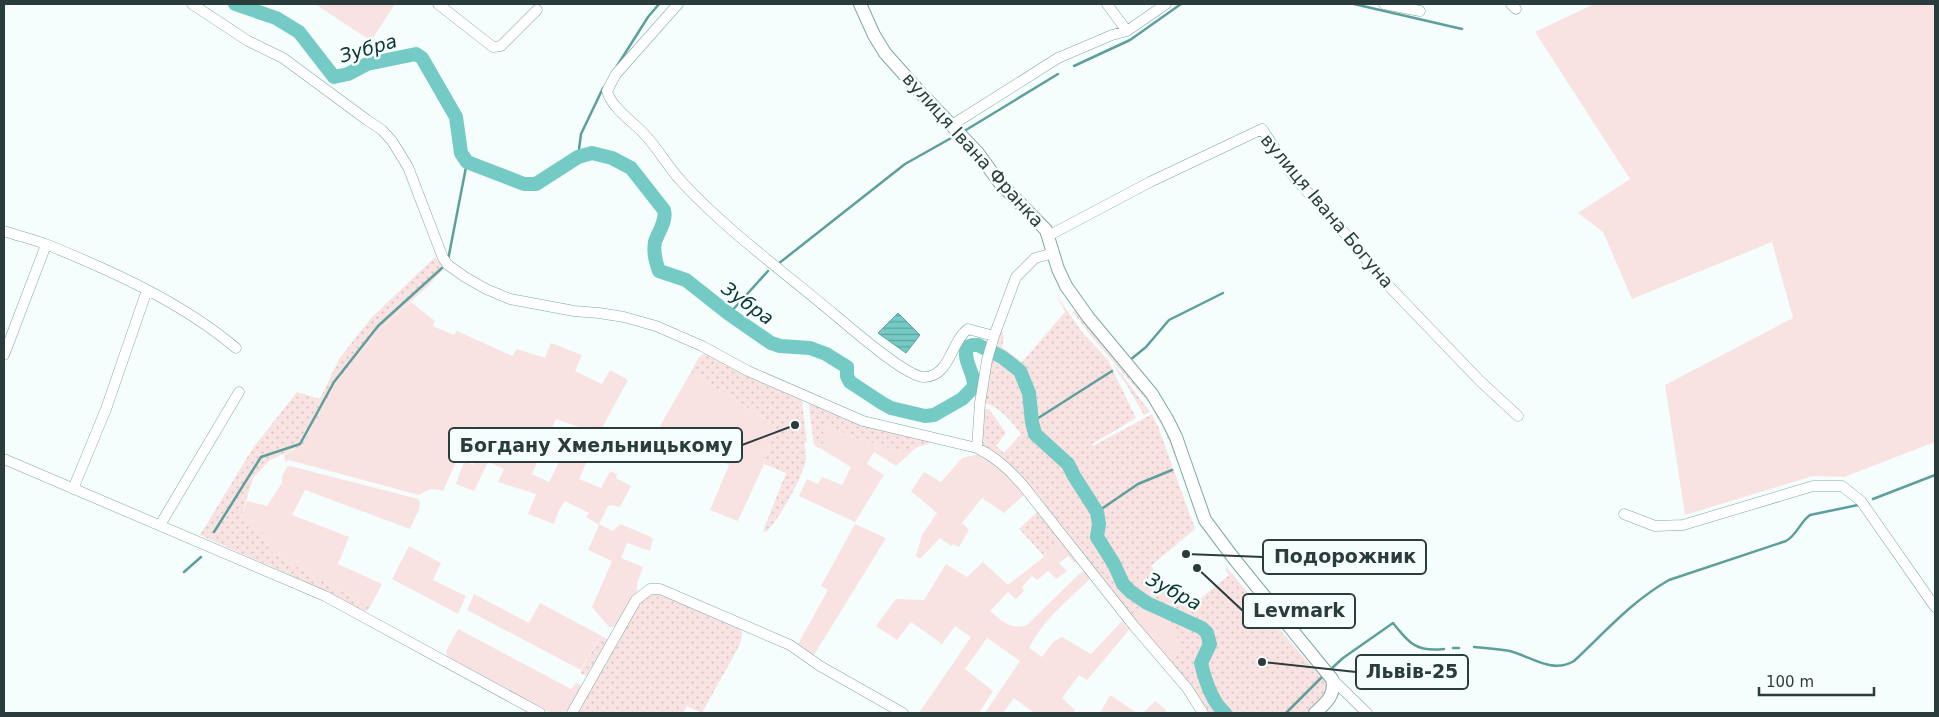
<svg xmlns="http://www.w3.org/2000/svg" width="1939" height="717" viewBox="0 0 1939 717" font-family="'DejaVu Sans',sans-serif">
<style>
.grass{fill:url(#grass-dots)}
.garden{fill:#f9e3e2}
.water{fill:url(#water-rules);stroke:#5e9f9c}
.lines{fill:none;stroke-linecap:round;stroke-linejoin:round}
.stream{stroke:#5e9f9c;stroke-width:2.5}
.river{stroke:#74cac5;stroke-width:14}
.minor-casing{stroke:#7ca9a5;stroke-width:11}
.major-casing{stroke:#7ca9a5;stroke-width:14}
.minor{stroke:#fff;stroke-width:10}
.major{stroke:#fff;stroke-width:12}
.labels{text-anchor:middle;stroke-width:5;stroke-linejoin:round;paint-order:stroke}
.street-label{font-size:18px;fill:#2a3c3b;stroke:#f5fefd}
.water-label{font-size:19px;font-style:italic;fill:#0b3634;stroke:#f5fefd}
.leader{fill:none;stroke:#2a3c3b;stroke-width:2}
.callout-dot{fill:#2a3c3b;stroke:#f5fefd;stroke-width:2}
.callout{fill:#f5fefd;stroke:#2a3c3b;stroke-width:2}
.callout-label{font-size:19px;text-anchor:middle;font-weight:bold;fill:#2a3c3b}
</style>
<defs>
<pattern id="grass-dots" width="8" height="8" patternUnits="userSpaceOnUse" patternTransform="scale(1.25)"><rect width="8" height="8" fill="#f9e3e2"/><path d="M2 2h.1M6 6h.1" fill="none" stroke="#d6c4c3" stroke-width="1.8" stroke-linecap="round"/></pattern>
<pattern id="water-rules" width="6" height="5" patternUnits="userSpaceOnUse" patternTransform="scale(1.25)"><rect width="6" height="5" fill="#74cac5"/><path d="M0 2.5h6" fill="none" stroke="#5fa5a1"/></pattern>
</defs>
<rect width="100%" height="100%" fill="#f5fefd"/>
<path class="grass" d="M435,257l9,11 -15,17 -51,46 -42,52 -32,62 -34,15 -17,18 -12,40 24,16 4,17 101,56 -3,4h-3l-65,-32 -99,-44 53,-87 44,-56 23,7 19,-40 32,-41z
M1057,296l25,36 26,28 28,58 -44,26 1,2 59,-32 7,15 36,100 -44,37 33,39 10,-9 5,4 30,-25 -4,-5 2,-2 86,100c4,4 10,7 13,11 7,14 -10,26 -18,34h-101l-179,-230 -44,-36 -3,-6 3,-32h5l17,24 -10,13 8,7 17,-19c-10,-13 -20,-26 -36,-31l7,-54 9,-19 3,7 -2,10 20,15 43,-50z
M1077,310l74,90 31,63 -4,2 -14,-36 -16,-27 -56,-65 -19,-25z
M705,353l92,44 5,4 5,42 -3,-1c1,5 2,11 2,16 -1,16 -28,63 -40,74l-3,-1 23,-58 -22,-9 12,-38 -85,-54 8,-15z
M1112,364l8,8 30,40 -6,3 -18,-31z
M810,403l119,37v4l-12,3 -8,7 -54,-16 -32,-14v26l-9,-5 -5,-38z
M1038,511l26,30 -19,16 -26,-28z
M651,593h8l81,34c4,8 1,14 -2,21l-36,65 -15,-7 -4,7h-107l60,-107z
M600,635l8,5 -22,36 -6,-3z"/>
<path class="garden" d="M315,4h80l-24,37z
M1594,4h341v438l-91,35 -31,-1 -128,39 -20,-130 128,-67 -21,-76 -140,57 -29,-67 -25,-19 52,-34 -95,-147z
M411,302l24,19 -2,5 21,9 3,-4 55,25 5,-7 28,9 6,-15 31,12 -7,16 27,13 8,-14 18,10 -26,48 -23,-1 -23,-8 -24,55 17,8 26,-51 24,3 -20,45 22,9 9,-17 7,3 -1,4 15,8 -11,21 -9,-2 -3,1 -9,18 14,7 7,-7 29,12 4,3 -3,12 -23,-8 -6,15 22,9 -6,17v7l-22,36h-6l-17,-20 20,-46 -24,-11 11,-25 -13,-8 3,-4 -24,-12 -6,9 -5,14 -26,-10 8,-20 -38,-12 6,-13 -16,-7 -14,29 -18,-7 8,-23 9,4 16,-32 -17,-7 -29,65c-9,-3 -16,-2 -24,4l-130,-35 -4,2 -1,-7 20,-10 32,-62 42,-52z
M691,372l85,54 -12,38 -26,57 -28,-11 19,-45 -35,-14 1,-7 -35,-18z
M823,424l32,14 54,16 -13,12 -22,-14 -7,12 17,11 -29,47 -56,-26 8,-17 11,5 4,-7 20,8 9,-18 -28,-17z
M979,454c18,7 34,25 46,40l-21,19 -22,-15 -20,25 7,7 -10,17 -6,-3 -2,2 -11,-8 -20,21 -4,-3 6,-21 15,-22 -26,-22 13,-19 17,10 21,-24z
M290,466l128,33 2,3 -1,7 -9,20 -105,-39 -13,25 57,22 -11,27 44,20 -12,23 -101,-56 -4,-17 -24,-15 6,-18 20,5 15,-23v-7l5,-9z
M855,524l31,14 -72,117 -16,-11 30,-54 -7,-4z
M1064,541l14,19 -3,3 -7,-7 -9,7 8,8 -11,8 -8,-8 -11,9 -5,-4 -10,11 2,4 -8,8 -8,-7 -18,19c14,11 19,19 37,14l53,-52 5,-2 6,7c-23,22 -47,41 -62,70l13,9 11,-15 9,-5 29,17 31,-33 7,9 -42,50 -8,-5 -17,23 13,12 -1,3h-40l-20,-15 -11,15h-18l35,-52 -33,-23 -22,31 28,22 -14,22h-60l52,-76 -16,-11 -13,18 -31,-22 -14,18 -21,-14 20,-27 28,1 22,-36 21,13 16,-15 25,23z
M409,546l32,17 -8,17 33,16 -8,18 -66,-35z
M474,594l55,29 11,-20 60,32 -19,35 -114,-60z
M1141,610l17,3 27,34 -16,14 -39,-46z
M458,629l113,60 5,-6 4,1 2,4 -11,19 -7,6 -15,-1 -102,-55 -1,-6z
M1110,695l27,18h-37z
M1155,701l11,9 -1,3h-22z"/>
<path class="water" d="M898,313l22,22 -14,18 -28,-20z"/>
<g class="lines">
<path class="stream" d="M1354,4l108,25
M617,66l31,-49 11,-13
M1074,66l56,-26 51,-36
M966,130l92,-56
M578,157l3,-23 22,-46
M448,260l19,-98
M778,264l127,-100 48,-27
M729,314l39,-43
M1130,360l16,-13 23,-27 54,-27
M1032,422l80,-51
M1873,499l62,-24
M1097,512l41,-28 34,-14
M214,532l47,-75 39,-13 34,-62 44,-56 64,-58
M184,572l17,-15
M1474,647c12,1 24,2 36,4 22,6 42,23 64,10 31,-29 58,-60 95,-81l117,-39c11,-6 14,-19 24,-26l48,-10
M1453,648h6
M1331,669l12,-11 50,-35c17,21 23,29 51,26
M1286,713l36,-36"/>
<path class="river" d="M235,4l41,14 23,14 35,45 14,-3 19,-10 49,-10 6,4 34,59 5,36 6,9 57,22h12l42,-27 14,-4 20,5 19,10 33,42c3,11 -6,22 -9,32 -2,10 1,21 4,29l27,9 43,34 42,29 9,3 30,2 16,6 21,13v9l3,6 32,21 9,5 34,8 9,-1 28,-16 12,-12c1,-14 -12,-27 -7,-40l6,-2h5l24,12 18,14 9,22 3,29 3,12 33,30 6,12 23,36 2,12 -2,13 17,27 9,20 8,8 16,11 55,25 5,5 3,11 -9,19c4,17 11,39 24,50"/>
<defs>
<path id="minor" d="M192,4l56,37 35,17 84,62 15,10 10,11 16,26 35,91 5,7 17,12 21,12 24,10 64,12 25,2 25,4 32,9 46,20 46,25 115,50 114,27c19,9 35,24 48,40l109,138 53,62 16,25
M438,4l55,43 8,-1 36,-36
M678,4l-62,70 -9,17c5,18 27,31 39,45 13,14 22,31 35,45 46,50 102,90 154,134 16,13 71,62 89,62 26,0 27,-36 44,-48l26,7
M1107,4l20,27
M1384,4l36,7
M1511,4l5,5
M952,125l106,-67 54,-23 15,-4 39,-27
M4,231c14,5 29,8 44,14 66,27 133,57 188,103
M1048,236l102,-54 112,-53 32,48 43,47 48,58 95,99 38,35
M4,355l42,-110
M977,448l3,-45 7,-43 7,-24 22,-59 19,-19 19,-5
M4,459l321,137 215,117
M73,489l33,-80 41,-119
M1624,514l31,12 28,-1 130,-39h29l19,15 74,106
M160,525l79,-133
M1332,679l35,34
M572,713l64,-113 14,-11h10l130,56 30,21 83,47"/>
<path id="major" d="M860,4l14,31 11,18 32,36 61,64 21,29 47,48 12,39 8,17 22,31 64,77 15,25 9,18 29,83 30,40 97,119c4,16 -6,24 -17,34"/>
</defs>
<use href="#minor" class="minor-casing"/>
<use href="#major" class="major-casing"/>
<use href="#minor" class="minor"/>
<use href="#major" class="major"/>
</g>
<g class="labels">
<g class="street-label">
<text transform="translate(973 150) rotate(48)" y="6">вулиця Івана Франка</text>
<text transform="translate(1327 211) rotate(50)" y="6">вулиця Івана Богуна</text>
</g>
<g class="water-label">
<text transform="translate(368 48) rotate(-16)" y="7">Зубра</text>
<text transform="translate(748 303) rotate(36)" y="7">Зубра</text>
<text transform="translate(1174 591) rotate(28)" y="7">Зубра</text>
</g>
</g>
<path class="leader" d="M795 425L742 445M1186 554L1263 557M1197 568L1243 611M1262 662L1356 672"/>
<g class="callout-dot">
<circle cx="795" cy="425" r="5"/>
<circle cx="1186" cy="554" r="5"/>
<circle cx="1197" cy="568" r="5"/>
<circle cx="1262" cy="662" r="5"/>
</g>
<g class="callout">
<rect x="449" y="428" width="293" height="34" rx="5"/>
<rect x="1263" y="540" width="163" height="34" rx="5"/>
<rect x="1243" y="594" width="112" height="34" rx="5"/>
<rect x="1356" y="655" width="112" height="34" rx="5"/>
</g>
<g class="callout-label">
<text x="596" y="452">Богдану Хмельницькому</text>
<text x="1345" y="563">Подорожник</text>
<text x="1299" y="617">Levmark</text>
<text x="1412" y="678">Львів-25</text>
</g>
<rect width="1939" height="717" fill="none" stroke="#2a3c3b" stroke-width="10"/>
<path d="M1759 687v8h115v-8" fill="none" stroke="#2a3c3b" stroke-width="2.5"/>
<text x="1766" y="687" font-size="15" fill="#2a3c3b" stroke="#f5fefd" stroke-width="4" paint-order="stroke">100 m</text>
</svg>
